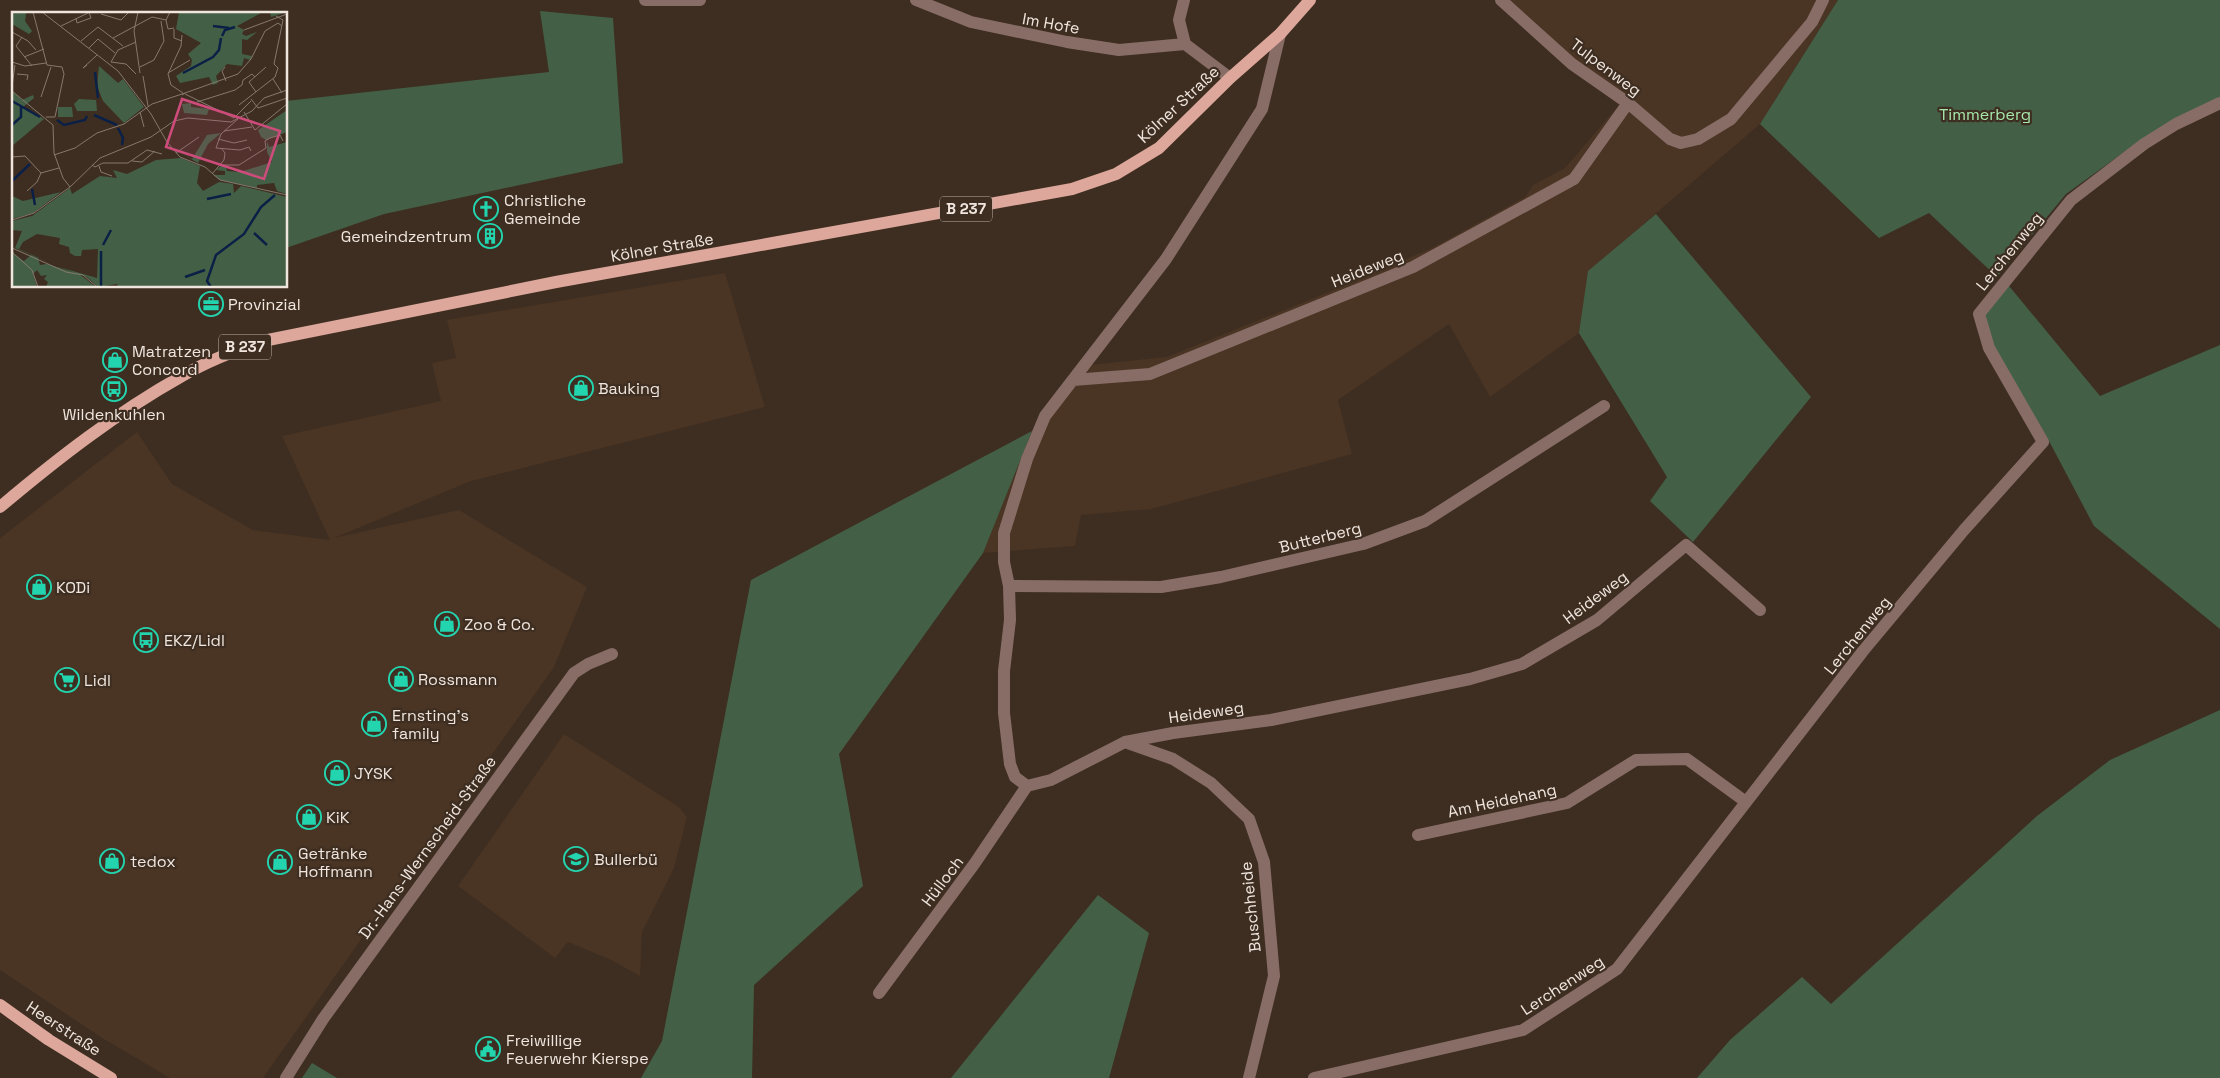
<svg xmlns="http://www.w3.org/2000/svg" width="2220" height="1078" viewBox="0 0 2220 1078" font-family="'Space Grotesk',sans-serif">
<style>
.built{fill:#4a3423}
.green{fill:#436046}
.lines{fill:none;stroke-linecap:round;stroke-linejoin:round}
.minor{stroke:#886d67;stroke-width:12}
.major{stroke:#dda79b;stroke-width:12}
.labels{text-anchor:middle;stroke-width:4.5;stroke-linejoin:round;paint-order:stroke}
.shield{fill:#3e2e21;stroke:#bbafa5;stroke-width:1}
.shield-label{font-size:15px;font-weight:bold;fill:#f0e6de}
.street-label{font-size:16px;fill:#f0e6de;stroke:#3e2e21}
.park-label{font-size:16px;fill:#a5e9ad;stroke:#3e2e21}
.poi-label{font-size:16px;fill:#f0e6de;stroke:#3e2e21;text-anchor:start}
.inset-river{fill:none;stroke:#0b2046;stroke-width:2.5}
.inset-road{fill:none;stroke:#85786d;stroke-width:1}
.view{fill:#ce4c7c;fill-opacity:0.15;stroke:#ce4c7c;stroke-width:2.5}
.inset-edge{fill:none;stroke:#f0e6de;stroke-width:2.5}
</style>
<rect width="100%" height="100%" fill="#3e2e21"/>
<path class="built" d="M1504,0h334l-78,124 -171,147 -10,62 -89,64 -41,-73 -111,76 14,54 -201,55 -70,6 -6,31 -92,7 49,-122 56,-66 79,-8 157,-63 108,-46 93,-51 8,-12 32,-17 54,-63 -50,-38z
M725,273l40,134 -294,74 -137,57 125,-28 128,77 -33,80 -291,411h-93l-68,-40 -102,-68v-431l4,-4 133,-103 35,52 81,46 77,10 -48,-104 159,-35 -9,-38 24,-5 -9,-38z
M564,734l115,73 8,10 -13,51 -32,64 -2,44 -29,-16 -43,-18 -13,16 -97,-72z"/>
<path class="green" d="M1838,0h382v98l-78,41 -76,55 -69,83 -68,-64 -50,25 -119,-114z
M540,11l73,7 10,145 -239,51 -98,34v-147l263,-29z
M1656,214l155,183 -118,145 -43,-41 17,-24 -88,-144 9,-62z
M2009,286l91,110 120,-51v284l-126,-103 -45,-85 -55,-94 -10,-32z
M1032,431l-49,122 -144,201 24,132 -109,99 -2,93h-111l21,-37 89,-461z
M2220,710v368h-523l33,-38 72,-63 29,27 206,-188 73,-56z
M1098,895l51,38 -40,145h-158z
M312,1063l25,15h-35z"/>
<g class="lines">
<path class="minor" d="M645,0h55
M916,0l55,22 96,20 52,8 66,-6 -6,-24 5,-20
M1501,0l71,64 56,39 42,36 11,4 17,-4 33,-20 81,-97 11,-22
M1280,34l-18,75 -96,150 -121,157 -18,43 -23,74v29l5,24 1,34 -6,51v42l6,51 5,13 12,9 24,-6 74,-38 48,-9 98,-13 199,-41 52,-15 75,-44 89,-75 74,65
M1185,44l45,34
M1073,380l77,-6 263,-107 161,-88 54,-76
M1009,586l152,1 60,-10 142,-33 62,-23 179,-115
M1125,742l48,17 38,24 38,36 15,43 10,114 -25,102
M1418,835l149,-32 69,-43 51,-1 59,43
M879,993l96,-130 52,-77
M286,1078l37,-59 251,-346 14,-9 24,-10
M1314,1078l209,-48 94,-61 246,-318 101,-121 79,-88 -54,-94 -10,-34 92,-114 73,-56 32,-20 44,-21"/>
<path class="major" d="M0,507c57,-48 116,-94 182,-131 24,-14 50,-24 76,-34l298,-60 516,-93 44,-15 43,-26 71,-70 50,-44 30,-34
M0,1005l49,35 62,38"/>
</g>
<defs>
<symbol id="church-ring" viewBox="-11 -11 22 22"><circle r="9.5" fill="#3e2e21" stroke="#23d5af" stroke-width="1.5"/><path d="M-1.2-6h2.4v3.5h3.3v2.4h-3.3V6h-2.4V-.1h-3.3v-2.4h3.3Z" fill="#23d5af"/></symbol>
<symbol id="building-ring" viewBox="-11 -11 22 22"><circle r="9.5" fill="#3e2e21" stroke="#23d5af" stroke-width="1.5"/><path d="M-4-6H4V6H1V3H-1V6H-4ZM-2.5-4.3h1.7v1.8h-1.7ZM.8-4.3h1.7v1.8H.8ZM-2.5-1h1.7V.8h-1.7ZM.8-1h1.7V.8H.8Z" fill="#23d5af"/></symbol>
<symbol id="office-ring" viewBox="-11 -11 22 22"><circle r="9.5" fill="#3e2e21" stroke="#23d5af" stroke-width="1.5"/><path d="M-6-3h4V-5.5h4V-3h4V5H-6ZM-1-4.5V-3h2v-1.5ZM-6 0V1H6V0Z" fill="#23d5af"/></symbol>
<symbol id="shop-ring" viewBox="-11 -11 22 22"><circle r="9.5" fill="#3e2e21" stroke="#23d5af" stroke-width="1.5"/><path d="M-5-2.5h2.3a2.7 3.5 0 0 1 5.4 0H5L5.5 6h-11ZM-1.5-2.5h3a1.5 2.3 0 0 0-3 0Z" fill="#23d5af"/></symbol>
<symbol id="bus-ring" viewBox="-11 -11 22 22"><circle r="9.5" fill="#3e2e21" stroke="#23d5af" stroke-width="1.5"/><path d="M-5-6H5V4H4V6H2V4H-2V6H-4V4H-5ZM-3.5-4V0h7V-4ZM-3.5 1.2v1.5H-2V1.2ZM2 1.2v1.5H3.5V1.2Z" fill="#23d5af"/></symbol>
<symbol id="supermarket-ring" viewBox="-11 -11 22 22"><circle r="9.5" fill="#3e2e21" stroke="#23d5af" stroke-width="1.5"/><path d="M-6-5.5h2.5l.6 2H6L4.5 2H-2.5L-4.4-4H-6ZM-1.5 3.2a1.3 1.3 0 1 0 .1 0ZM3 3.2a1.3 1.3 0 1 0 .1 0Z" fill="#23d5af"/></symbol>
<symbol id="school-ring" viewBox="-11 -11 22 22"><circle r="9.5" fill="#3e2e21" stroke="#23d5af" stroke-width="1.5"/><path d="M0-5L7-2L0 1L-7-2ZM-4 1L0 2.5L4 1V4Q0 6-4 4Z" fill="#23d5af"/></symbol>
<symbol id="civic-ring" viewBox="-11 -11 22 22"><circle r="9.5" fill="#3e2e21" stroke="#23d5af" stroke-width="1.5"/><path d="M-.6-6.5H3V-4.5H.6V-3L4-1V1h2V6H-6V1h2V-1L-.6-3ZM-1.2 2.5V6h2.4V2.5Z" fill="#23d5af"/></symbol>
</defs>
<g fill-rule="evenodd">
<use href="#church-ring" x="472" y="195" width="28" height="28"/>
<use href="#building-ring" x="476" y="222" width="28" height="28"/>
<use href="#office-ring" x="197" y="290" width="28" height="28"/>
<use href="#shop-ring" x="101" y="346" width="28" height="28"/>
<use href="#shop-ring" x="567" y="374" width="28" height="28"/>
<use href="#bus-ring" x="100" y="375" width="28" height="28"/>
<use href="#shop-ring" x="25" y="573" width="28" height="28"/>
<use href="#shop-ring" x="433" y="610" width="28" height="28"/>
<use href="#bus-ring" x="132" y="626" width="28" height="28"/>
<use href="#shop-ring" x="387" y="665" width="28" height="28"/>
<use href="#supermarket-ring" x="53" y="666" width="28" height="28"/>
<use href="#shop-ring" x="360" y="710" width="28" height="28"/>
<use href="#shop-ring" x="323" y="759" width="28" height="28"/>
<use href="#shop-ring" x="295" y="803" width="28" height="28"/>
<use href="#school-ring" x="562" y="845" width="28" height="28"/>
<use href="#shop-ring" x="98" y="847" width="28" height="28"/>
<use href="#shop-ring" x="266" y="848" width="28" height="28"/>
<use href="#civic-ring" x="474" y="1035" width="28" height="28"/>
</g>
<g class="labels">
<g class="shield">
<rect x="940" y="196.5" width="52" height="25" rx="4"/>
<rect x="219" y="334.5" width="52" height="25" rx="4"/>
</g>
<g class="shield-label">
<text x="966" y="214">B 237</text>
<text x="245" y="352">B 237</text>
</g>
<g class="street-label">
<text transform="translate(1051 23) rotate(10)" y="6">Im Hofe</text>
<text transform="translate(1606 67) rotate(37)" y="6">Tulpenweg</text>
<text transform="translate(1178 104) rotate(-43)" y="6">Kölner Straße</text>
<text transform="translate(662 247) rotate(-10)" y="6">Kölner Straße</text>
<text transform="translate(2009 251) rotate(-51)" y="6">Lerchenweg</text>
<text transform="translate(1367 268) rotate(-22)" y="6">Heideweg</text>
<text transform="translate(1320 537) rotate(-14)" y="6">Butterberg</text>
<text transform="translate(1595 597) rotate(-37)" y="6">Heideweg</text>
<text transform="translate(1857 635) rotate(-51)" y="6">Lerchenweg</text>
<text transform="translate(1206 712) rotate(-8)" y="6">Heideweg</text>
<text transform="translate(1502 800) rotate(-12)" y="6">Am Heidehang</text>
<text transform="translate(427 847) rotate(-54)" y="6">Dr.-Hans-Wernscheid-Straße</text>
<text transform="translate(942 881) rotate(-53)" y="6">Hülloch</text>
<text transform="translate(1250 907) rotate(-96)" y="6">Buschheide</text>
<text transform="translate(1562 985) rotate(-33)" y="6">Lerchenweg</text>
<text transform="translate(64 1028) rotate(33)" y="6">Heerstraße</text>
</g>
<g class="park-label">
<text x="1985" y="120">Timmerberg</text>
</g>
<g class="poi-label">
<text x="504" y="206">Christliche<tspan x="504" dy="18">Gemeinde</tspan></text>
<text x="472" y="242" text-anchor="end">Gemeindzentrum</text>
<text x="228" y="310">Provinzial</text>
<text x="132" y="357">Matratzen<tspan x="132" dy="18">Concord</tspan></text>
<text x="598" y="394">Bauking</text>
<text x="114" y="420" text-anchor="middle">Wildenkuhlen</text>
<text x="56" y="593">KODi</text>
<text x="464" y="630">Zoo &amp; Co.</text>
<text x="164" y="646">EKZ/Lidl</text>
<text x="418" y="685">Rossmann</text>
<text x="84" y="686">Lidl</text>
<text x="392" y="721">Ernsting's<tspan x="392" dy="18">family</tspan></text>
<text x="354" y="779">JYSK</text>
<text x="326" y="823">KiK</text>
<text x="298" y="859">Getränke<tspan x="298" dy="18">Hoffmann</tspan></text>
<text x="594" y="865">Bullerbü</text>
<text x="130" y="867">tedox</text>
<text x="506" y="1046">Freiwillige<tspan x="506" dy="18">Feuerwehr Kierspe</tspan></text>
</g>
</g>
<g transform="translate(12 12)">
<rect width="275" height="275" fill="#3e2e21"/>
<path d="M0,0l14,1 -1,8 7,10 -3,3 -17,-10zM167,0h108l-16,5 -1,-5h-7l-26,14 7,4 -2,4 4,2 11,-4 -10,8 -5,-1v15l10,2 -2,4 -6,-2 -2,8 -15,-2 -11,12 2,7 -5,2 -4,-8 -29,6 -4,-7 15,-10 1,-6 -4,-6 13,-11 -25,-14zM87,54l19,17 5,-4 21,28 -20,16 -21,-22 -6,-15zM0,79l10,9 11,-5 1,3 -11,9 21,12 -32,27zM67,87l17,1 1,11h-20l-3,-7zM179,91v4l18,2 -2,6 -23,-2 -2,-9zM46,95h14l1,10h-15zM275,98v22l-21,8 -5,-3 -3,-7zM209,121l-13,11 -10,19 -19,-11 13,7 15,-24zM255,129l2,6 18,-5v52l-10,-3 -3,-8 -17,2v3l-37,-8 -7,-5h12v-4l-9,-1 5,-4h5l1,5 13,1 32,-10 -5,-10zM169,146l19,8 -3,17 6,8 16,-9 14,2 1,9 7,-7 46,11v90h-169l-1,-3 -19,3 -11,-10 -28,-10 38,11 1,-29 -16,1 -1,6h-6l-5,-3 -1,-6 -10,-3 1,-6 -23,-4 -14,8 -4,7 30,13 -34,-14 7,-17 -10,-1v-9l20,-5 38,-28 2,6 28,-18 17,2 -4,-8 14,4 29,-14zM49,180l-28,21 -21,6v-23l11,5zM0,241l12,8 7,-6 7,3 2,7 7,-1 32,10 17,13h-50l2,-5 -4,-3 3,-4 -6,1 -4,-6 -4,4 4,13h-25z" fill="#436046"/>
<path class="inset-river" d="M201,14l16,2M210,24l3,-6 10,-3M83,60l3,26M171,61l30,-16 6,-7 2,-12M0,89l28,16M82,103l23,10M45,108l7,5 21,-5 2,-4M0,113l9,-8v-10M106,116l5,10 -1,7M0,169l18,-17M20,177l3,16M195,187l24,-5M242,221l13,12M91,233l8,-15M173,265l20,-7M89,275v-36M199,275l-4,-6 9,-26 28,-21 17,-27 14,-12"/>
<path class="inset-road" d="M21,0l14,53 15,2 2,7 -9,43h-9M30,0l76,59 33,43 16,28 13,15 25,10 15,13 67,15M126,0l-4,19 6,42M158,0l-4,8 2,9 6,-1M89,2l20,6 8,-8M64,6l1,5 14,-5 -2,-6M49,14l29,-14M162,17v9l8,3M232,18l43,-16M0,20l16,9 8,9M170,23l-1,11 -13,28 3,11 12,8M10,25l-6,9 16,20M101,26l39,-21 14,3M69,29l17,-14 25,19M77,36l9,-9 17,14M12,45l20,-8M0,50l13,4 21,-3M99,50l7,-12 18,-8M99,50l15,2 10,10M262,52l9,-44 -7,-4M75,53l-4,3 14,-13M128,55l14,-7 10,-19 -3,-20M213,55l-3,4 4,10M156,61l22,-13M5,62l11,1 -1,5M131,64l5,30M261,67l9,14M231,68l9,-6 3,3M0,74l3,-21M0,79l41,34 1,28 9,25 7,9M244,80l-7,-10 17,-15M173,81l53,-19 13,-15 14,-28 13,-8 4,3M173,82l49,24 17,-17M29,85l10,-30M239,87l7,9 29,-10M185,90l38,-12 7,-5 1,-5M227,93l36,-28 3,-9 -4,-4M128,100l4,15M232,100l11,18 32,-26M226,107l-17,15 -5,14 24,2 9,-3 2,4M212,119l28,-4M206,127l16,4 13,-3M164,141l23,-16M42,143l21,-7 22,-15 27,-9 28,-20 33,-11 -3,2M0,145l13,-1 16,17 18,-5M120,149l10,1 13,-11M80,153l3,2 8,-4h25l19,-13 15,4M209,153h18l27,-17 -1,-7 5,-3 10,-3 3,6M87,154l2,6 11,4M200,162l12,-14 1,-7 -4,-5M15,179l10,-9 4,-9M0,208l22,-7 36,-26 30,-29 51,-21 23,-16 14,-3 43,4 21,-11 12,-13 23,-8M0,236l54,24 17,3 14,12M0,236l1,5 19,17 6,17"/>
<path class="view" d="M170,87l98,32 -16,48 -98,-32z"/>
<rect width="275" height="275" class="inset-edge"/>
</g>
</svg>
